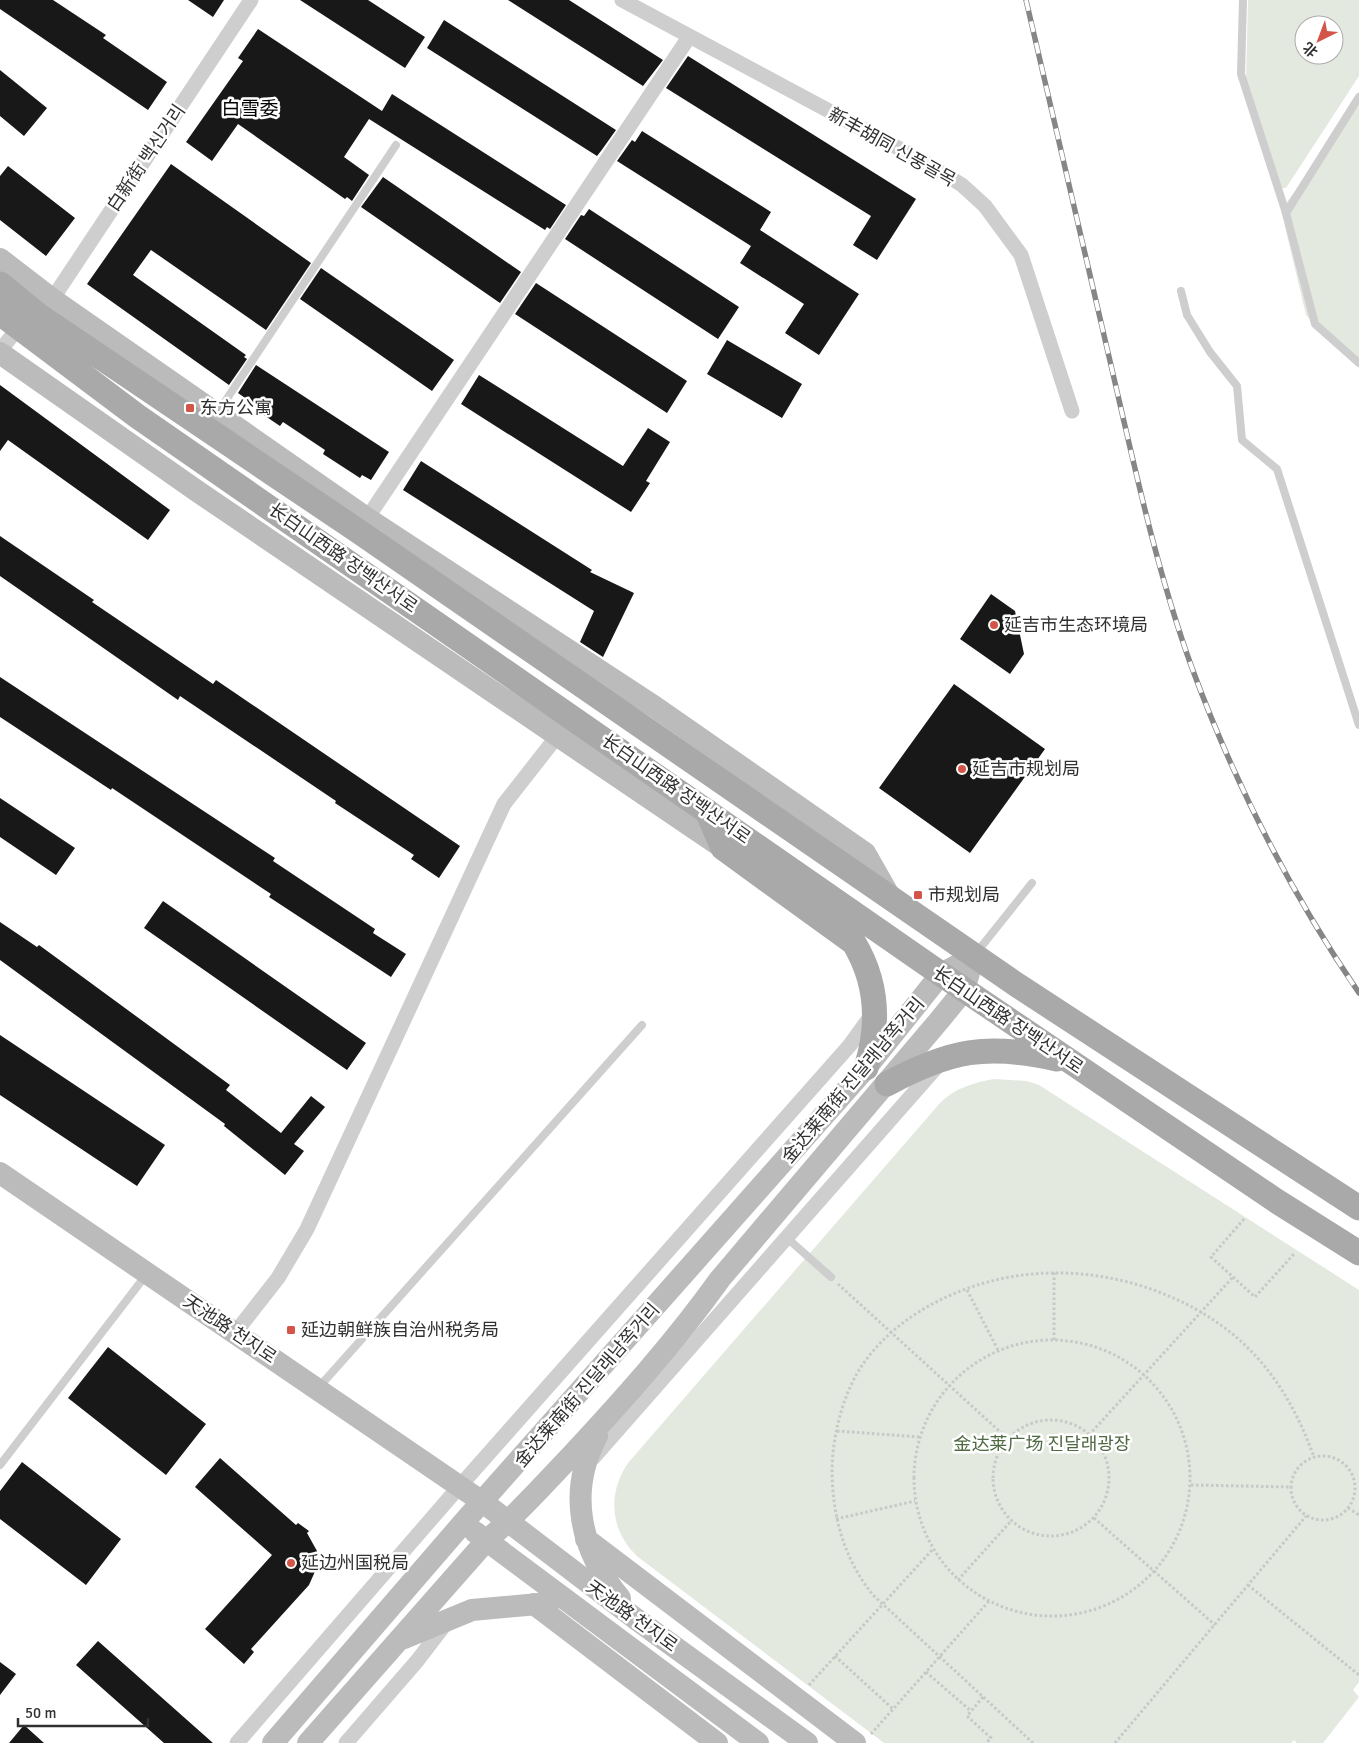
<svg xmlns="http://www.w3.org/2000/svg" width="1359" height="1743" viewBox="0 0 1359 1743" font-family="Signika,'Noto Sans SC','Noto Sans KR',sans-serif">
<style>
.green{fill:#e3e9df;fill-rule:evenodd}
.building{fill:#181818}
.lines{fill:none;stroke-linecap:round;stroke-linejoin:round}
.path{stroke:#c8c8c8;stroke-width:3;stroke-dasharray:2.5 2.5;stroke-linecap:butt}
.lane{stroke:#cecece;stroke-width:8}
.street{stroke:#cecece;stroke-width:15}
.secondary{stroke:#bbb;stroke-width:22}
.primary{stroke:#a9a9a9;stroke-width:25}
.rail-casing{stroke:#868686;stroke-width:5.5}
.rail{stroke:#fff;stroke-width:4;stroke-dasharray:11;stroke-linecap:butt}
.poi-dot{fill:#d35549;stroke:#fff;stroke-width:2}
.labels{text-anchor:middle;stroke-width:5;stroke-linejoin:round;paint-order:stroke}
.street-label{font-size:18px;fill:#313131;stroke:#fff}
.poi-label{font-size:18px;fill:#313131;stroke:#fff;text-anchor:start}
.park-label{font-size:18px;fill:#4f6943;stroke:#fff}
.neighbourhood-label{font-size:19px;fill:#000;stroke:#fff}
</style>
<rect width="100%" height="100%" fill="#fff"/>
<path class="green" d="M1248,0h111v76l-73,112 -11,1 -29,-109zM1304,25h30v30h-30z
M1359,105v259l-48,-43 -5,-6 -25,-105z
M994,1079l33,2 12,4 320,205v392l-6,8 6,7 -36,46h-26l-3,-3 -3,3h-407l-246,-186c-28,-26 -31,-63 -10,-94l312,-360c15,-15 33,-20 54,-24z"/>
<path class="building" d="M0,0h53l53,35 -3,3 64,44 -19,28 -148,-101z
M188,0h36l-11,17z
M300,0h68l57,37 -20,31z
M508,0h61l94,60 -20,26z
M444,20l172,110 -15,21 -4,5 -170,-108z
M258,29l124,82 10,-17 174,111 -16,24 -3,-2 -2,3 -176,-111 -25,38 25,18 -17,26 -5,-4 -2,2 -107,-75 -26,37 -26,-19 57,-81 -5,-3z
M688,56l228,143 -39,61 -24,-15 18,-29 -205,-128z
M0,70l47,38 -23,28 -24,-20z
M642,131l129,81 -11,18 99,64 -40,61 -34,-22 19,-29 -64,-41 11,-17 -134,-85 15,-21 3,2z
M171,164l140,99 -45,67 -115,-80 -18,25 113,80 -2,2 3,2 -18,26 -142,-101z
M8,166l67,52 -29,38 -46,-36v-44z
M383,177l138,95 -21,31 -139,-96z
M589,209l150,98 -21,32 -153,-100 16,-24 3,1z
M321,268l133,92 -22,31 -132,-92z
M536,283l151,98 -20,32 -152,-99z
M727,340l75,44 -20,34 -75,-44z
M256,365l133,87 -18,28 -9,-5 -2,3 -37,-24 2,-4 -42,-28 -3,4 -37,-25 2,-3 -7,-5z
M479,375l144,91 25,-38 22,14 -24,39 4,2 -19,29 -170,-108z
M0,385l170,125 -22,30 -140,-100 -8,11z
M421,461l171,109 -2,2 44,21 -31,64 -23,-15 14,-31 -191,-121z
M0,536l94,64 -2,2 121,82 3,-4 244,166 -21,32 -28,-19 3,-4 -79,-52 1,-2 -156,-105 -2,4 -178,-124z
M991,594l24,17 9,43 -14,20 -50,-35z
M0,677l275,181 -2,3 102,68 -2,4 33,21 -15,23 -122,-80 2,-3 -159,-106 -1,2 -111,-73z
M954,684l91,65 -75,104 -91,-65z
M0,798l75,50 -19,27 -56,-38z
M163,901l203,142 -19,27 -203,-142z
M0,922l37,25 2,-2 191,140 -4,5 55,43 30,-37 14,11 -31,37 10,7 -19,24 -61,-49 1,-2 -225,-164z
M0,1035l165,110 -28,41 -137,-91z
M108,1347l98,77 -40,51 -98,-77z
M220,1458l76,67 2,-2 11,8 -2,2 10,18v16l-8,18 -58,64 3,3 -10,12 -39,-35 67,-74 -77,-68z
M22,1462l99,77 -35,46 -86,-66v-28z
M98,1641l115,102h-49l-88,-78z
M0,1662l16,12 -16,21z
M24,1725l20,18h-35z"/>
<g class="lines">
<path class="path" d="M1244,1219l-33,38 44,40 39,-43
M838,1284l170,155
M967,1290l31,60
M914 1478a138 138 0 1 1 276 0a138 138 0 1 1-276 0Z
M1054,1340v-68
M993 1478a58 58 0 1 1 116 0a58 58 0 1 1-116 0Z
M837,1431l83,6
M1089,1435l144,-158
M1291 1488a32 32 0 1 1 64 0a32 32 0 1 1-64 0Z
M1191,1485l100,2
M1348,1508l11,7
M1094,1518l121,107
M836,1519l79,-18
M958,1580l53,-59
M1248,1585l111,90
M835,1656l58,53
M926,1672l45,39
M809,1685l124,-136
M983,1697l-16,19 24,22 -5,5
M871,1734l118,-133
M1033,1743l-159,-147c-30,-36 -42,-80 -42,-128 1,-34 11,-75 31,-104 41,-59 121,-91 191,-91 69,-1 144,26 193,74 32,31 52,69 67,110
M1115,1743l191,-227"/>
<path class="lane" d="M1243,0l-2,74 45,139 29,111 44,39
M1286,213l73,-116
M1181,291l6,24 23,37 27,34 5,54 35,29 82,256
M218,412l178,-267
M977,952l55,-69
M787,1238l44,39
M319,1387l323,-362
M0,1465l146,-190"/>
<path class="street" d="M622,0l308,165 32,20 23,21 36,49 51,156
M46,306l11,-14 194,-292
M0,351l18,-23
M362,526l327,-489
M235,1333l43,-55 29,-49 197,-425 58,-74
M593,1458l348,-396
M237,1743l222,-256 391,-442 23,-32
M346,1743l71,-82 30,-39"/>
<path class="secondary" d="M0,259l52,40 316,220 287,188 210,146 25,44
M0,353l197,138 526,357
M0,1173l484,330 152,116 171,124
M597,1436c-30,56 -17,114 23,162
M475,1532l283,211
M586,1539l269,204
M534,1604l183,139
M404,1638l68,-28 77,-7
M273,1743l190,-220 403,-455 75,-94 34,-18
M308,1743l179,-203c30,-25 56,-55 83,-83 53,-57 105,-115 150,-178l218,-257 26,-32 5,-17"/>
<path class="primary" d="M0,284l38,31 320,216 659,454 342,223
M0,313l137,103 804,558 334,226 84,53
M707,811l16,37 131,95c24,40 26,81 12,125
M887,1084c63,-34 100,-41 170,-25"/>
<defs>
<path id="rail" d="M1026,0c28,120 56,241 84,361 24,103 46,208 82,307 42,114 99,225 167,325"/>
</defs>
<use href="#rail" class="rail-casing"/>
<use href="#rail" class="rail"/>
</g>
<g class="poi-dot">
<rect x="185" y="403" width="10" height="10" rx="2.5"/>
<circle cx="994" cy="625" r="5"/>
<circle cx="962" cy="769" r="5"/>
<rect x="913" y="890" width="10" height="10" rx="2.5"/>
<rect x="286" y="1325" width="10" height="10" rx="2.5"/>
<circle cx="291" cy="1563" r="5"/>
</g>
<g class="labels">
<g class="street-label">
<text transform="translate(892 147) rotate(29)" y="6">新丰胡同 신풍골목</text>
<text transform="translate(146 158) rotate(-56)" y="6">白新街 백신거리</text>
<text transform="translate(343 558) rotate(35)" y="6">长白山西路 장백산서로</text>
<text transform="translate(676 789) rotate(35)" y="6">长白山西路 장백산서로</text>
<text transform="translate(1008 1020) rotate(34)" y="6">长白山西路 장백산서로</text>
<text transform="translate(853 1080) rotate(-50)" y="6">金达莱南街 진달래남쪽거리</text>
<text transform="translate(230 1329) rotate(34)" y="6">天池路 천지로</text>
<text transform="translate(587 1385) rotate(-49)" y="6">金达莱南街 진달래남쪽거리</text>
<text transform="translate(632 1616) rotate(36)" y="6">天池路 천지로</text>
</g>
<g class="poi-label">
<text x="200" y="414">东方公寓</text>
<text x="1004" y="631">延吉市生态环境局</text>
<text x="972" y="775">延吉市规划局</text>
<text x="928" y="901">市规划局</text>
<text x="301" y="1336">延边朝鲜族自治州税务局</text>
<text x="301" y="1569">延边州国税局</text>
</g>
<g class="park-label">
<text x="1042" y="1450">金达莱广场 진달래광장</text>
</g>
<g class="neighbourhood-label">
<text x="250" y="115">白雪委</text>
</g>
</g>
<g transform="translate(1319 40) rotate(222)"><circle r="24" fill="#ffffff" stroke="#adadad"/>
<path d="M0-4L9 19L0 12L-9 19Z" fill="#d35549"/>
<text y="-8" font-size="14" font-weight="bold" text-anchor="middle" fill="#313131">北</text>
</g>
<path d="M18 1718v8h130v-8" fill="none" stroke="#313131" stroke-width="2.5"/>
<text x="25" y="1718" font-size="15" fill="#313131" stroke="#ffffff" stroke-width="4" paint-order="stroke">50 m</text>
</svg>
